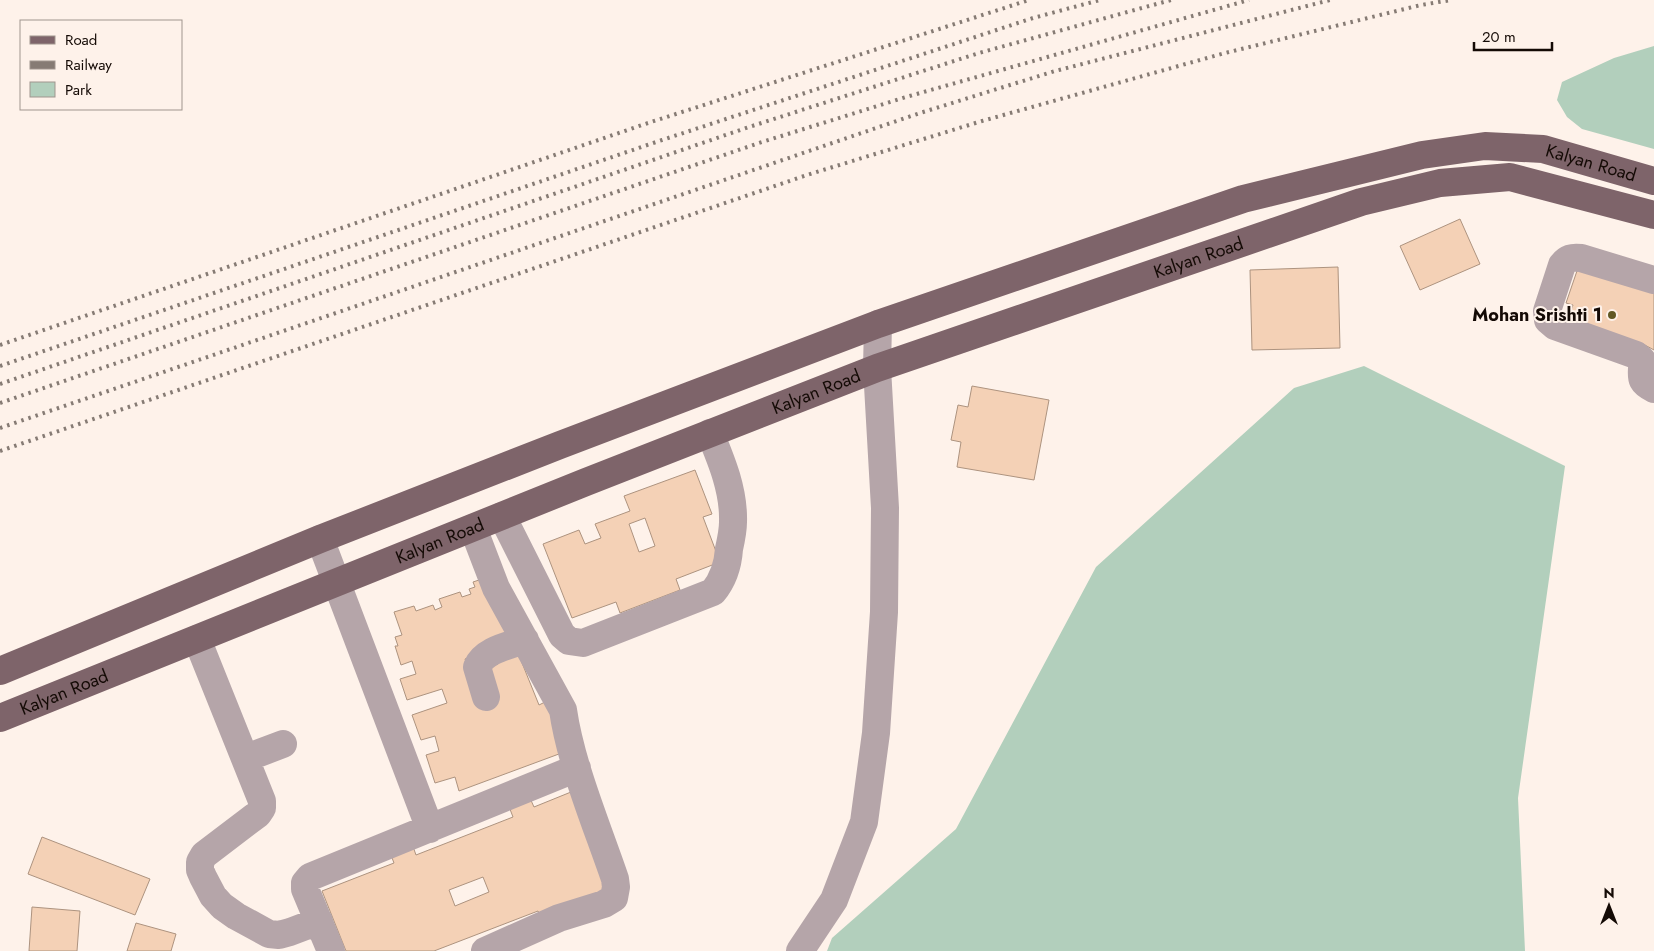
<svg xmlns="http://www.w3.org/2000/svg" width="1654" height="951" viewBox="0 0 1654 951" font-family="Jost,sans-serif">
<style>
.green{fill:#b2cfbc}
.building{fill:#f4d1b6;stroke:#ad937f;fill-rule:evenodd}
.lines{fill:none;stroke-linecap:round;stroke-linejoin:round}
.minor{stroke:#b5a5a9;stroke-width:28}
.major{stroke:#7e646a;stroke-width:28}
.rail{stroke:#867b74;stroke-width:4;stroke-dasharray:2.5 5;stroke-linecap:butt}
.poi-dot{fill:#615824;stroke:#fef2ea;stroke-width:2}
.labels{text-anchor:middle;stroke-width:4;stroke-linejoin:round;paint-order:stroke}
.street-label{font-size:18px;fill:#140a05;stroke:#fef2ea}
.poi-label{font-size:18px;font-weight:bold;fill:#140a05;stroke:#fef2ea;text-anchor:end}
</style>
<rect width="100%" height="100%" fill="#fef2ea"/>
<path class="green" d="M1654,46v103l-72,-20 -15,-12 -10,-17 5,-18 52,-24z
M1364,366l201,100 -47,332 7,153h-698l5,-13 124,-109 140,-262 198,-179z"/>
<path class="building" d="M1460,219l20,45 -60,26 -20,-44z
M1579,265l75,25v60l-11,-6 -77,-20 7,-19 -7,-2z
M1338,267l2,81 -88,2 -2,-80z
M972,386l77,14 -15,80 -77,-13 4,-25 -10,-2 7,-35 10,2z
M695,470l17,44 -9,3 17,45 -44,17 4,11 -60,23 -4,-11 -44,16 -29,-74 36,-14 6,14 16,-6 -6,-14 35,-13 -6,-15zM645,518l10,28 -16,6 -10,-28z
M488,577l25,62 -48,20 15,46 5,-36 13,-5 -3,-9 21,-7 23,57 8,-4 20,50 -108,40 -4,-14 -20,6 -9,-28 13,-4 -4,-15 -14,4 -9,-25 35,-12 -5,-14 -35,11 -7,-21 16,-5 -4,-13 -11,4 -6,-19h3l-3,-9 7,-2 -8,-23 20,-6 2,5 17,-6 2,5 7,-3 -3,-8 21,-7 2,5 9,-3 -2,-5 6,-2 -2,-5z
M571,792l39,99 -69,27 -3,-7 -104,40h-88l-24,-60 72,-28 -5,-13 22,-9 5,14 97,-38 -5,-13 21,-8 5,11zM483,877l6,15 -34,14 -6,-16z
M42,837l108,42 -15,36 -107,-41z
M32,907l48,4 -3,40h-48z
M136,923l40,11 -5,17h-44z"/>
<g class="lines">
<path class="minor" d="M1654,280l-73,-22c-9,-1 -14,0 -19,7l-15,46 1,9 7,6 81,29 6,5c1,16 -5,21 12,29
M502,516l60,119 7,6 14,2 130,-51c10,-12 15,-28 16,-43 2,-9 4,-18 4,-27 1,-31 -11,-60 -23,-89
M473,528l23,60 67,122c8,55 34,116 52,169l1,8 -2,11 -10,6 -45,14 -74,33
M320,539l110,290
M197,639l65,162v7l-4,6 -54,41 -4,7v8l3,7 10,19 9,10 14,10 33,18 10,1 11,-3 29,-11
M486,697l-9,-30c7,-17 31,-21 48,-27
M246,758l37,-14
M331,951l-26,-62v-6l5,-6 267,-109
M800,951l34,-51 30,-78 12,-89 8,-121 1,-104 -8,-140 1,-44"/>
<g class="major">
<path id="s1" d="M0,671l320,-132 240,-94 318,-121 365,-125 179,-44 63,-9 58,3 111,32"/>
<path id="s2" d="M0,718l586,-236 291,-114 484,-166 79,-19 70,-6 144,38"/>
</g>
<path class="rail" d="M0,345l648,-222 381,-123
M0,366l662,-226 371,-122 67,-18
M0,384l749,-257 230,-74 192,-53
M0,403l759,-260 147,-46 343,-97
M0,428l920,-315 135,-42 275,-71
M0,451l807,-276 175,-54 243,-68 196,-48 30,-5"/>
</g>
<circle class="poi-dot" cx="1612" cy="315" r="5"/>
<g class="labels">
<g class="street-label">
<text dy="6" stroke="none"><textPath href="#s1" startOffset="1686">Kalyan Road</textPath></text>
<text dy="6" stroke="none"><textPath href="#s2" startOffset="1284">Kalyan Road</textPath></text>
<text dy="6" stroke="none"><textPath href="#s2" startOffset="879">Kalyan Road</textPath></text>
<text dy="6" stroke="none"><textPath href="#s2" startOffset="474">Kalyan Road</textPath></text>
<text dy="6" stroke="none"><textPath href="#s2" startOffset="69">Kalyan Road</textPath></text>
</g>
<g class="poi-label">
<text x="1602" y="321">Mohan Srishti 1</text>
</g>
</g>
<rect x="20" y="20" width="162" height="90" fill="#fef2ea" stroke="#a0958e"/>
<rect x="30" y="36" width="25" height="8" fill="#7e646a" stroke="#a0958e"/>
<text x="65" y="45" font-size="15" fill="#140a05">Road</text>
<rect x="30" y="61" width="25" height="8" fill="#867b74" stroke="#a0958e"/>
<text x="65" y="70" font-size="15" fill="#140a05">Railway</text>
<rect x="30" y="82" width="25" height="15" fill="#b2cfbc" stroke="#a0958e"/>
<text x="65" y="95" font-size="15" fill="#140a05">Park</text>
<g transform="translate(1609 906)" stroke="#fef2ea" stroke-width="4" paint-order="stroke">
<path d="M0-4L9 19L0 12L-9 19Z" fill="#140a05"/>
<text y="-8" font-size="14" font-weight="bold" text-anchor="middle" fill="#140a05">N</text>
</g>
<path d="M1474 42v8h78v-8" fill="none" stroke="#140a05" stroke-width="2.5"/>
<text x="1482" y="42" font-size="15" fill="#140a05" stroke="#fef2ea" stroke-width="4" paint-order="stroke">20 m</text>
</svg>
